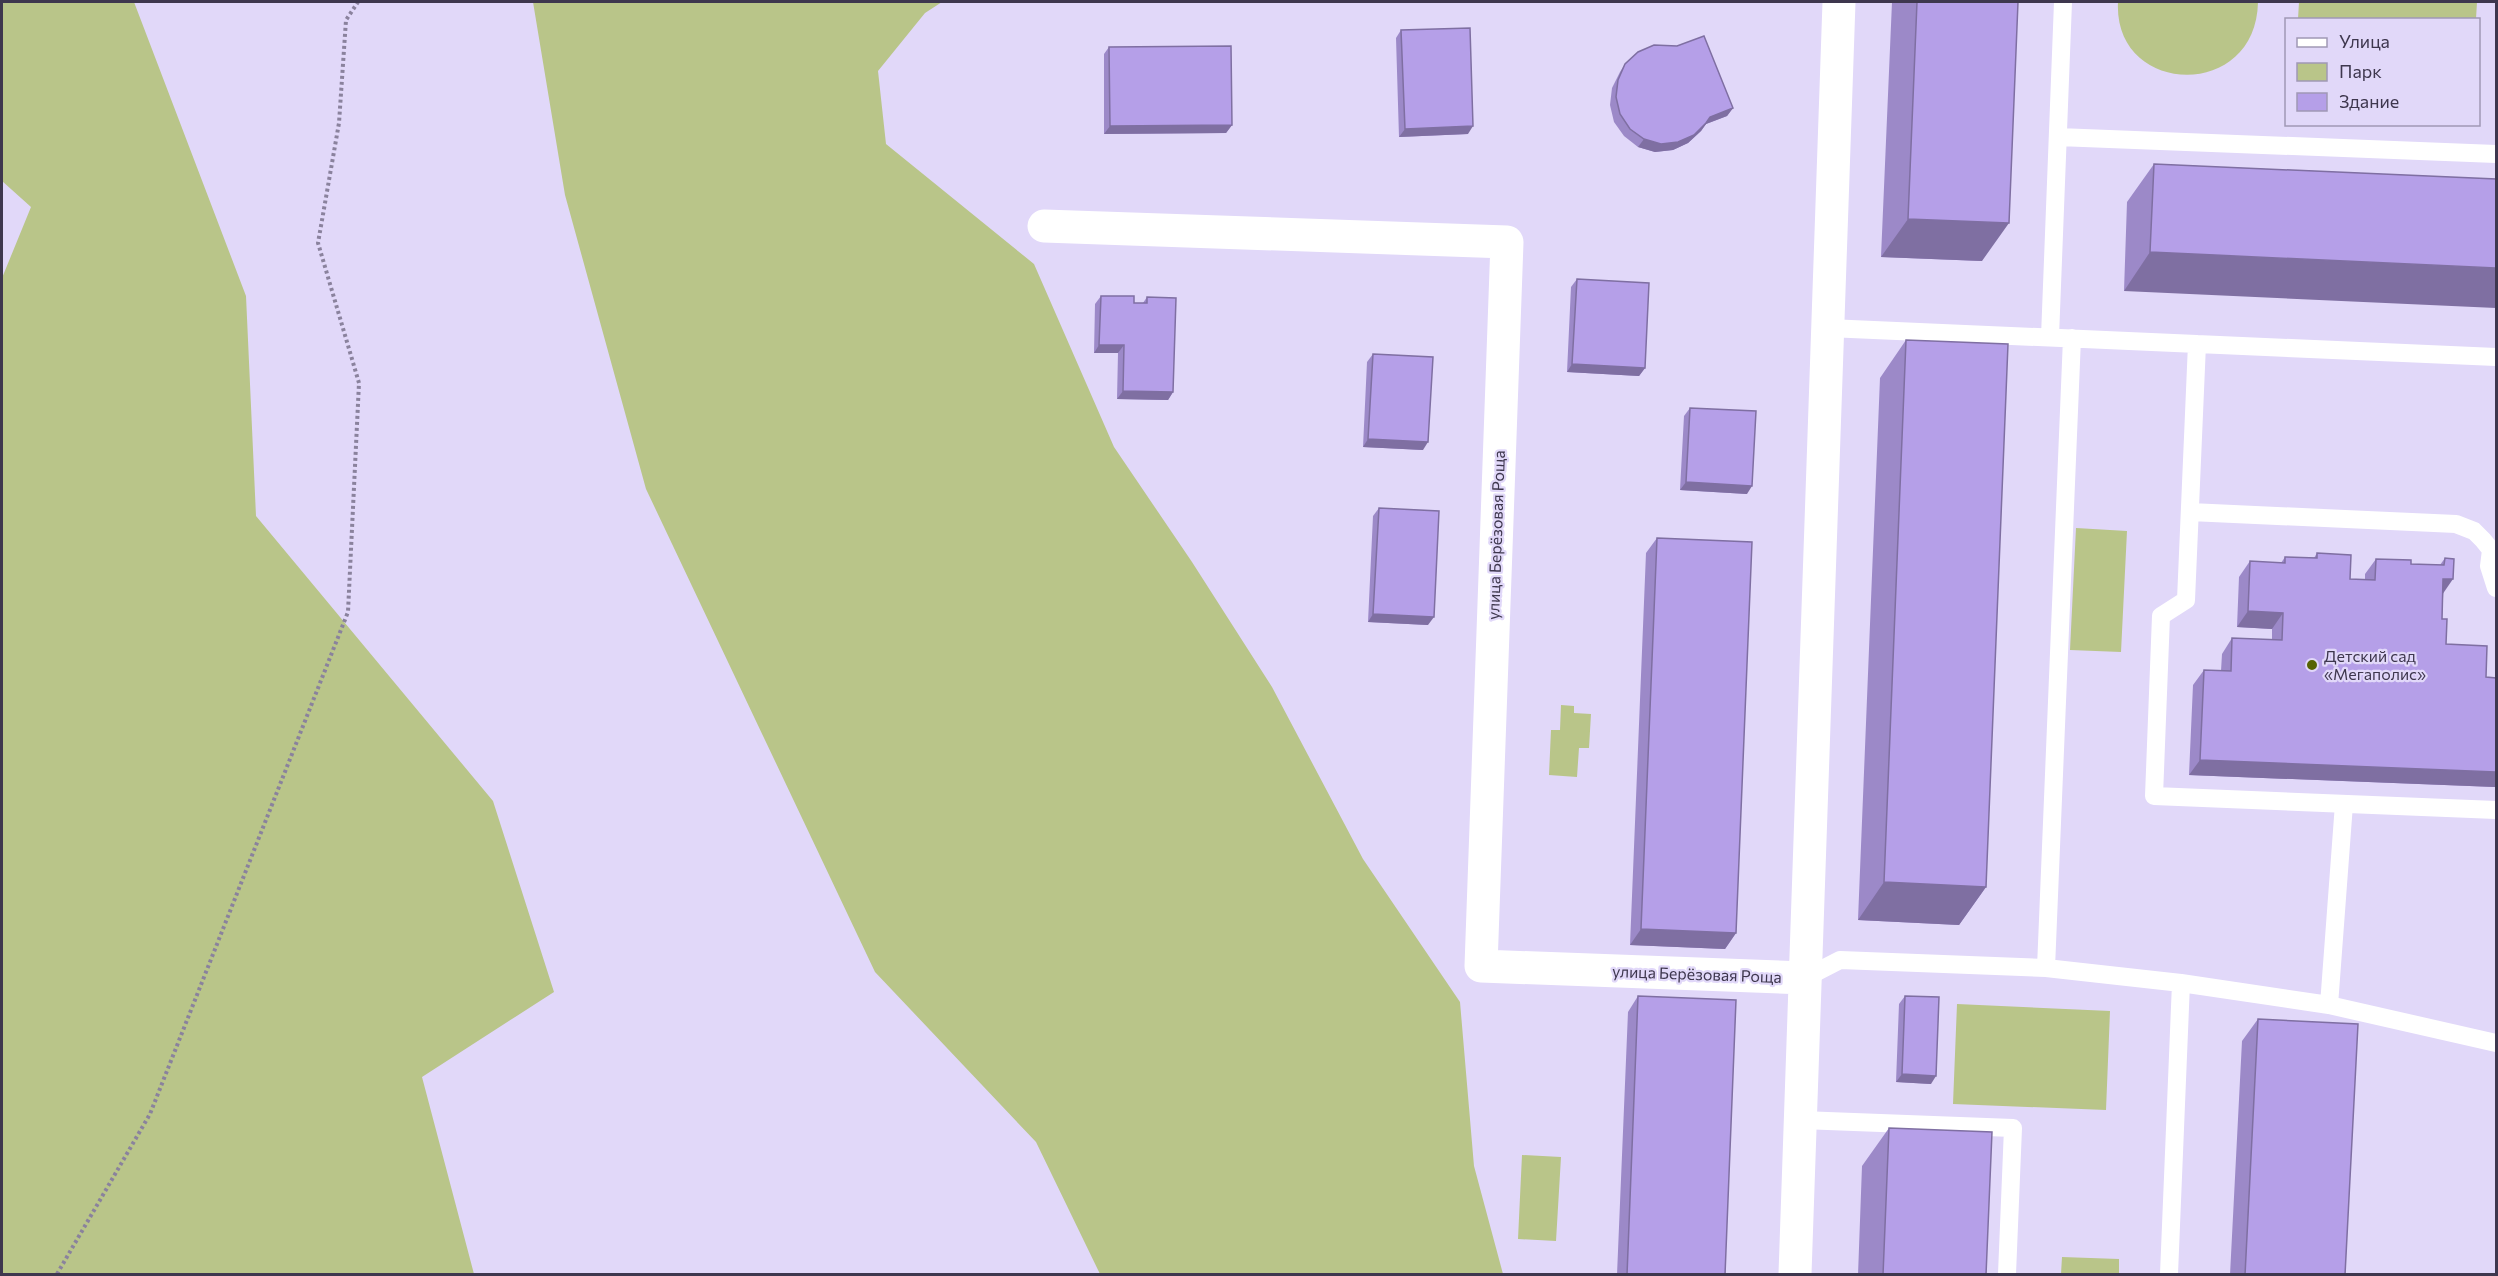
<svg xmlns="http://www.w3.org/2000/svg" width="2498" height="1276" viewBox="0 0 2498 1276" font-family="Commissioner,sans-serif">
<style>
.green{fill:#b9c589}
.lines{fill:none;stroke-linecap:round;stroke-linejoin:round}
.path{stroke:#8a829d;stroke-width:4;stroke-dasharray:3 3;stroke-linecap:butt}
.service{stroke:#fff;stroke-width:18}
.minor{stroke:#fff;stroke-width:33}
.wall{fill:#9c89c8}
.shaded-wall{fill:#7f6fa2}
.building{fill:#b59fe8;stroke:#7f6fa2;stroke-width:1.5}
.poi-dot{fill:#576303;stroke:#e1d8f9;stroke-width:2}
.labels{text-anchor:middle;stroke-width:4.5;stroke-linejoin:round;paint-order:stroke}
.street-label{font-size:16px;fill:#3e374e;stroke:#e1d8f9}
.poi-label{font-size:16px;fill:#3e374e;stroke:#e1d8f9;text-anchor:start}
</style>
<rect width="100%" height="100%" fill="#e1d8f9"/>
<path class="green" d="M2,2h132l112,294 10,220 237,285 61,191 -132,85 52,197h-472v-996l29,-71 -29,-26z
M533,2h409l-17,11 -47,58 8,73 148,120 80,183 78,115 80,125 91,172 97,143 14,164 29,108h-403l-64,-132 -161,-170 -229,-483 -81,-294z
M2118,2h140c-2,100 -145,94 -140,0z
M2299,2h178l-1,17h-178z
M2076,528l51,3 -6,121 -51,-2z
M1561,705l13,1v7l17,1 -2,34h-10l-2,29 -28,-2 2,-45h9z
M1957,1004l153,7 -4,99 -153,-6z
M1522,1155l39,2 -5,84 -38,-2z
M2062,1257l57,2v15h-58z"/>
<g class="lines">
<path class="path" d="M57,1274l93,-160 198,-502 11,-229 -41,-140 21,-120 7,-103 12,-18"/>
<path class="service" d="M2058,137l438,17
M1828,328l668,29
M2050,337l13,-335
M2197,344l-11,256 -25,16 -7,180 342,14
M2190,512l266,12 18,7 9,9 8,10 -2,16 7,22
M2046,968l26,-630
M1805,978l35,-18 206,8 135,15 148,22 167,38
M2329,1005l15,-201
M1801,1120l212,8 -6,146
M2169,1274l12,-291"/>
<path class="minor" d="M1044,226l463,16 -26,724 324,12
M1795,1274l44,-1272"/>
</g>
<path class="wall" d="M1892,2h126l-36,259 -101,-4z
M1401,30l67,104 -69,3 -3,-99z
M1109,47l123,78 -6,8 -122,1v-80z
M1625,64l108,44 -6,8 -21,8 -5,7 -13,12 -15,7 -18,2 -17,-5 -14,-11 -10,-14 -4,-17 2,-17 8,-16z
M2154,164l342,15 -372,112 3,-89z
M1577,279l68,89 -6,8 -72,-4 4,-85z
M1101,296l33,7h9l4,-6 26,95 -5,8 -51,-1 1,-46h-24l1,-49z
M1906,340l80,547 -27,38 -101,-5 22,-542z
M1373,354l50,96 -60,-3 4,-85z
M1690,408l57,86 -67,-4 4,-74z
M1379,508l49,117 -60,-3 5,-106z
M1657,538l79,395 -11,16 -95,-4 16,-392z
M2317,553l33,26h15v-5l11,-15 35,5 29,1 5,-7 -3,61 4,25 40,33 9,110 -306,-12 4,-90 11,-15 17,1 1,-17 10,-16 40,2v-11l-35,-2 2,-50 11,-16 31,2 4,-6 29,1z
M1638,996l87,279h-108l11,-263z
M1905,996l26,88 -35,-2 3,-78z
M2258,1019l87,256h-115l12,-234z
M1889,1128l97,147h-128l4,-109z"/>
<path class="shaded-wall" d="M1733,108l-6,8 -21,8 -5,7 -13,12 -15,7 -18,2 -17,-5 6,-8z
M1232,125l-6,8 -122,1 6,-8z
M1473,126l-5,8 -69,3 6,-8z
M1908,219l101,4 -27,38 -101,-4z
M2150,252l346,16v40l-372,-17z
M1099,345h25l-6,8h-24z
M1572,364l73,4 -6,8 -72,-4z
M1123,391l50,1 -5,8 -51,-1z
M1368,439l60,3 -5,8 -60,-3z
M1686,482l66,4 -5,8 -67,-4z
M2443,579h10l-11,16z
M2248,611l35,2 -11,16 -35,-2z
M1373,614l61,3 -6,8 -60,-3z
M2200,760l296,12v14l-1,1 -306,-12z
M1884,882l102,5 -27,38 -101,-5z
M1641,929l95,4 -11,16 -95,-4z
M1902,1074l34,2 -5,8 -35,-2z"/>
<path class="building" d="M1917,2h101l-9,221 -101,-4z
M1470,28l3,98 -68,3 -4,-99z
M1704,36l29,72 -23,9 -4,6 -12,12 -16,7 -17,2 -17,-5 -14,-10 -10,-15 -4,-17 2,-17 7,-16 13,-12 16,-7 23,1z
M1231,46l1,79 -122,1 -1,-79z
M2154,164l342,15v89l-346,-16z
M1577,279l72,4 -4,85 -73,-4z
M1101,296h33v7h13v-6l29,1 -3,94 -50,-1 1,-46h-25z
M1906,340l102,4 -22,543 -102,-5z
M1373,354l60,3 -5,85 -60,-3z
M1690,408l66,3 -4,75 -66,-4z
M1379,508l60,3 -5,106 -61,-3z
M1657,538l95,4 -16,391 -95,-4z
M2317,553l34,2 -1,24 25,1 1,-21 35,1v4l33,1 1,-7 9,1 -1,20h-10l-1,40h5l-1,25 41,2 -1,31 10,1v94l-296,-12 4,-90 27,1 1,-33 50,2 1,-27 -35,-2 2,-50 35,2v-6l32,1z
M1638,996l98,4 -11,275h-98z
M1905,996l34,1 -3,79 -34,-2z
M2258,1019l100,5 -13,251h-100z
M1889,1128l103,4 -6,143h-103z"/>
<circle class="poi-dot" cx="2312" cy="665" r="6"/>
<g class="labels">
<g class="street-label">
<text transform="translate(1496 535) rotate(-88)" y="6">улица Берёзовая Роща</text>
<text transform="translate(1697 974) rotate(2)" y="6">улица Берёзовая Роща</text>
</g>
<g class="poi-label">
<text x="2324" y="662">Детский сад<tspan x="2324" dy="18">«Мегаполис»</tspan></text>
</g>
</g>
<rect width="2498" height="1276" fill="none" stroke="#3e374e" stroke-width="6"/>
<rect x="2285" y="18" width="195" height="108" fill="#e1d8f9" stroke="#a098b5" stroke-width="1.5"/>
<rect x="2297" y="38" width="30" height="9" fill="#ffffff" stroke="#a098b5" stroke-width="1.5"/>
<text x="2339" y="48" font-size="18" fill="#3e374e">Улица</text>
<rect x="2297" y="63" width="30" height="18" fill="#b9c589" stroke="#a098b5" stroke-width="1.5"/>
<text x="2339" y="78" font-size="18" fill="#3e374e">Парк</text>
<rect x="2297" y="93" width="30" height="18" fill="#b59fe8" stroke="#a098b5" stroke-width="1.5"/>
<text x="2339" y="108" font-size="18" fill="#3e374e">Здание</text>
</svg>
